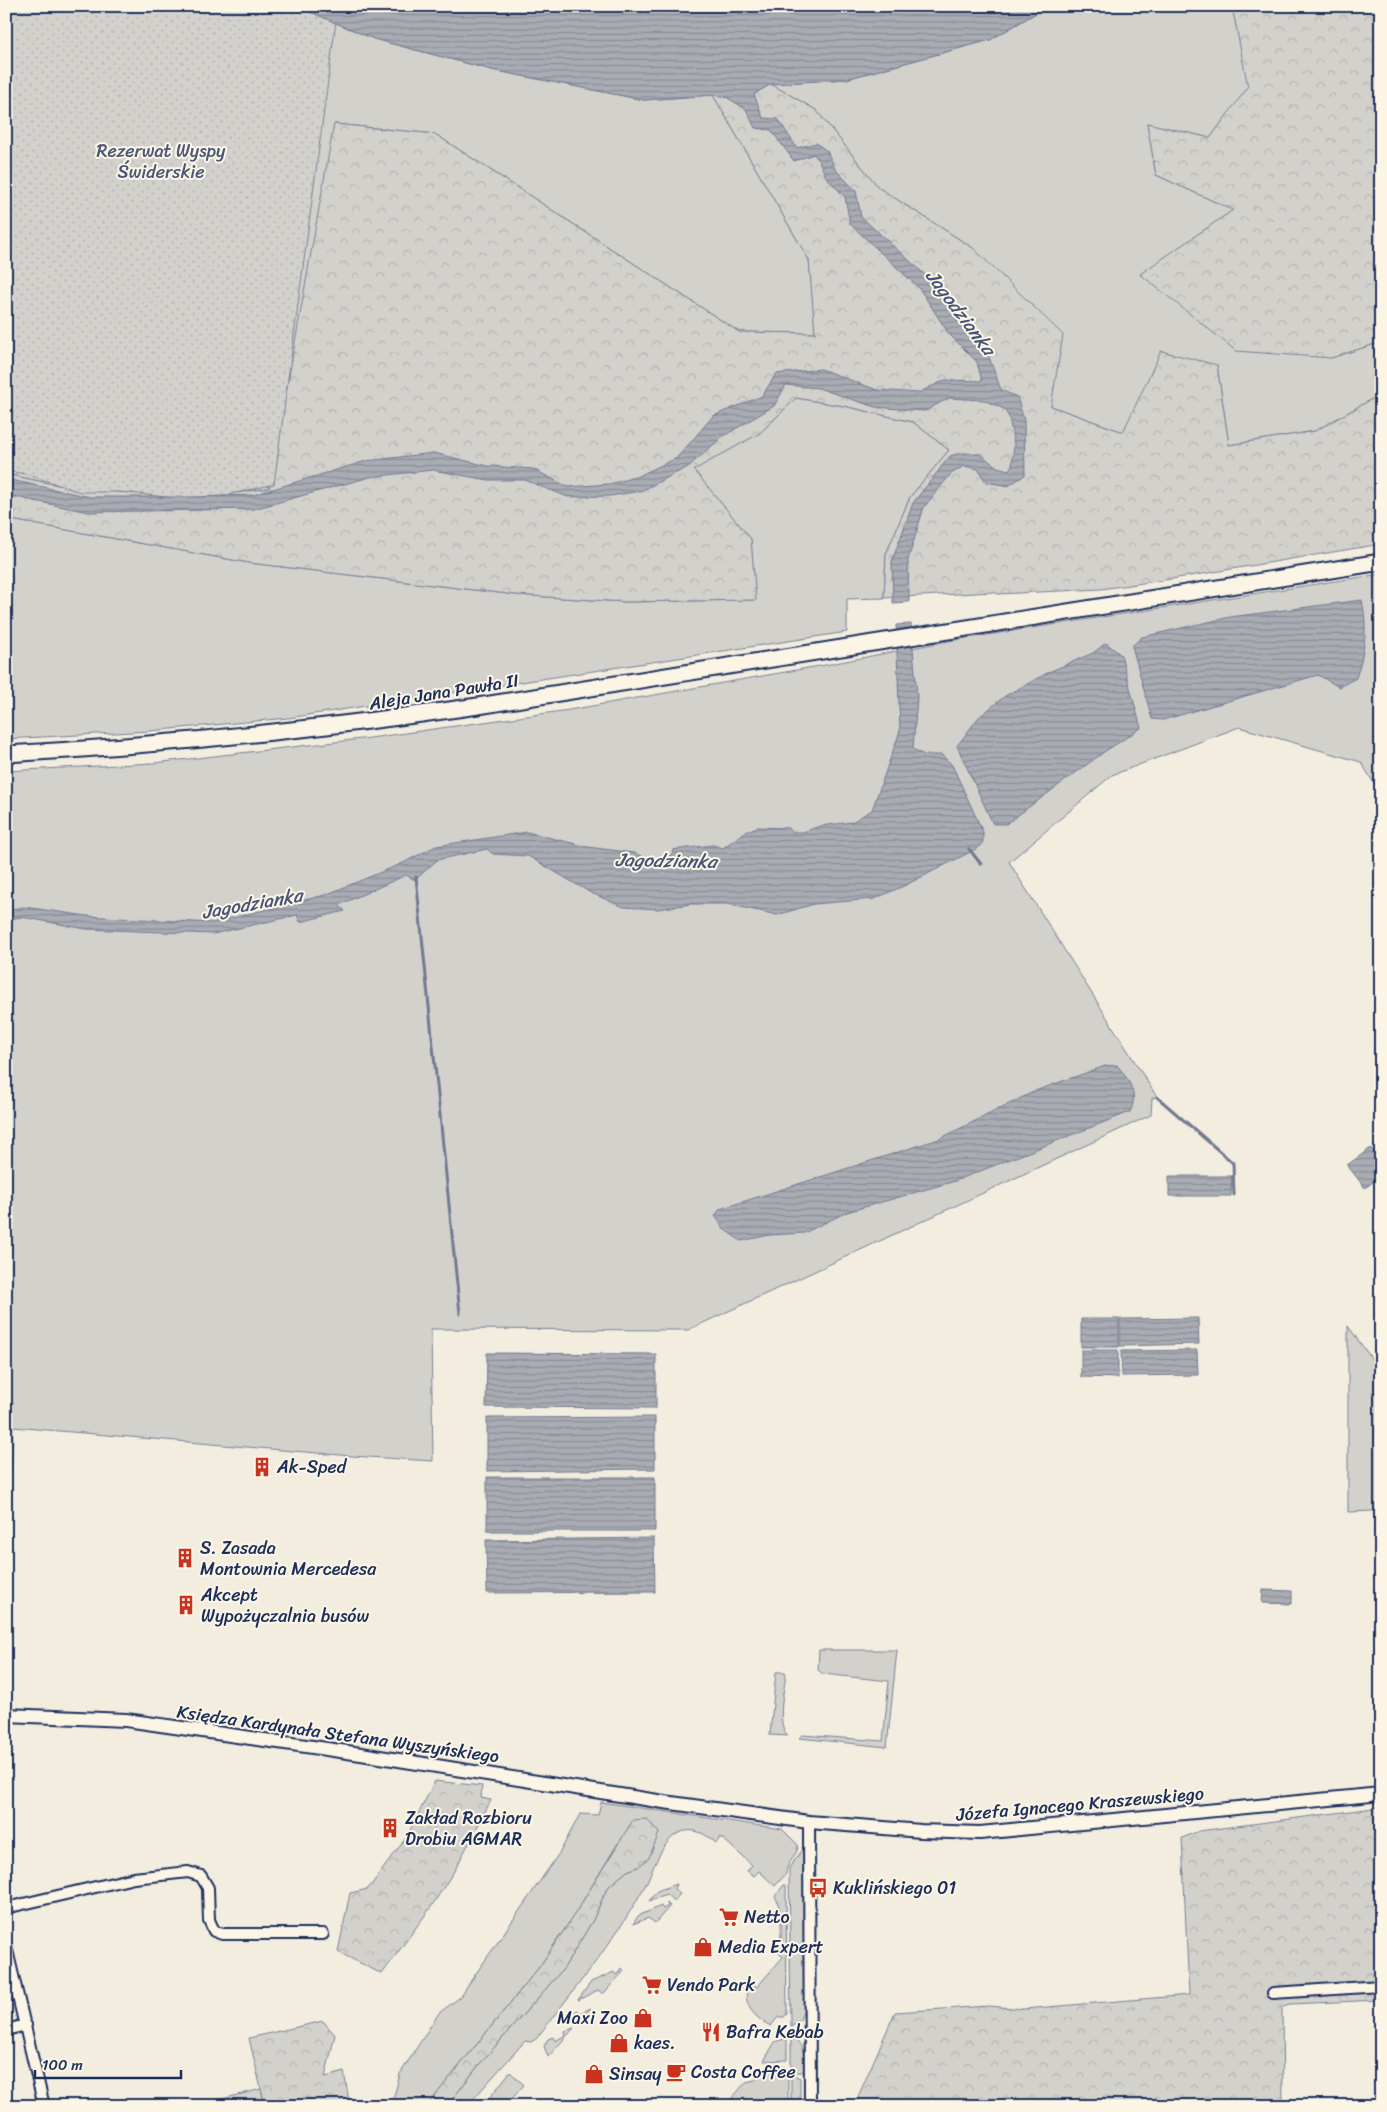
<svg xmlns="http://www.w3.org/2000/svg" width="1387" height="2112" viewBox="0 0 1387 2112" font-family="Sriracha,sans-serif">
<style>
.grass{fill:#d3d1cc;stroke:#778095}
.forest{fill:url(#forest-crowns);stroke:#778095}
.park{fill:url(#park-dots);stroke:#778095}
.water{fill:url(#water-rules);stroke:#707a91}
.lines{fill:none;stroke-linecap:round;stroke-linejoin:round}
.stream{stroke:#707a91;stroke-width:3}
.minor-casing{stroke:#1b2f5e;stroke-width:14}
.tertiary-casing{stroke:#1b2f5e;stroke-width:16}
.secondary-casing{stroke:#1b2f5e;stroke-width:19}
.minor{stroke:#fcf5e5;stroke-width:10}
.tertiary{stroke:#fcf5e5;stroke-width:12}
.secondary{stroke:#fcf5e5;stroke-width:15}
.labels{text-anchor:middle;stroke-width:4;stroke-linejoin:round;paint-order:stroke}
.park-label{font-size:18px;fill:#49587a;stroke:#fcf5e5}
.street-label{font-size:18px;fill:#1b2f5e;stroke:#fcf5e5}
.poi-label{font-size:18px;fill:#1b2f5e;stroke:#fcf5e5;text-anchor:start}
.water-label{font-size:19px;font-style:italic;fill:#465478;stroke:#fcf5e5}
</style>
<defs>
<pattern id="forest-crowns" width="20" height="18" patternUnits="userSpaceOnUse" patternTransform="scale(1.25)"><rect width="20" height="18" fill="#d3d1cc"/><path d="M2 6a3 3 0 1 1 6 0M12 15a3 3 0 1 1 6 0" fill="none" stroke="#b5b4b2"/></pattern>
<pattern id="park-dots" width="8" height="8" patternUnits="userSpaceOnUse" patternTransform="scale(1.25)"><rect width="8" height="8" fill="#d3d1cc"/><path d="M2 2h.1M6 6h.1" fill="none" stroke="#b5b4b2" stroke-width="1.8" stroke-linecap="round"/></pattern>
<pattern id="water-rules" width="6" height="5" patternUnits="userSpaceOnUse" patternTransform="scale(1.25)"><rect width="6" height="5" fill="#a9acb3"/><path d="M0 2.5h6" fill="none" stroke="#898c95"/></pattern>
</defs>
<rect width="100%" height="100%" fill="#f3ede0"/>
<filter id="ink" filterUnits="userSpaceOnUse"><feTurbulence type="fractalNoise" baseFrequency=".02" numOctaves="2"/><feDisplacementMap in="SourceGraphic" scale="10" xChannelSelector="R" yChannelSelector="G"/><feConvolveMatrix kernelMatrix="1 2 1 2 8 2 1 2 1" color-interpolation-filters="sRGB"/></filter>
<g filter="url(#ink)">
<path class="grass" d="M6,6h290l78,33 118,31 152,30 69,-5 96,165 7,73 -77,-1 -304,-198 -100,-10 -66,364 -65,10 -127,-9 -71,-15z
M1048,6h184l17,81 -39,51 -63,-15 9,52 77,35 -93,65 191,83 50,-16v52l-66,37 -86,14 -12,-80 -94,67 -72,-26 -78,-158 -94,-60 -63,-78 -45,-26 75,-5 144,-39z
M796,398l48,8 69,16 36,28 -39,47 -24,57 -2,44 -37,1v33l-559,86 -138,13 -144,8v-220l243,44 267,32 108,7 131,-2 -4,-61 -58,-69 67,-37z
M1381,574v221l-20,-33 -122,-35 -127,48 -103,87 148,235 -5,1 -1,17 -463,215 -257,-1 2,132 -81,-5 -339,-29 -7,167v-823l148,-8 216,-25 199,-28 256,-45 123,-24z
M1348,1326l33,46v135l-7,4 -26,1z
M819,1650h78l-10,97 -88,-9 3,-3 81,6 6,-60 -66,-7 -5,-4z
M776,1672h9l1,2c-2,18 -10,46 1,62l-17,-1z
M601,1802l181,27 16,16c0,11 -12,17 -12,29l-11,12 -16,-15 -5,5 -7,-5 5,-6 -31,-28 -5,6c-12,-11 -26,-17 -41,-8 -14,10 -22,34 -29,49 -29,55 -72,105 -110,155l-5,3 -6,-1 -58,65h-20l31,-40 86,-98 29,-48 14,-32 20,-17 11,-4 -20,-24 -42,69 -36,54 -113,140h-39l6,-10 6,-22 39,-61 20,-15 101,-146 20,-38 18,1z
M803,1849l2,1 -1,159 -4,11 -9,6 -2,-158z
M676,1884l-2,5 6,5 -6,7 -8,-7 -17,7 8,-10z
M784,1885h2l1,129 -3,3h-6l-7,9c-16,-7 -32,-25 -21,-42l1,-2 6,5 26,-30 -5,-5c5,-12 4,-45 -3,-56z
M667,1903l3,3 -15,17 -7,-5 -15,6 5,-8 23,-10 2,3 5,-3z
M622,1968l2,3 -21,23 -5,-4 -20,10 13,-18 23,-10 2,3 5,-3 -1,-3z
M591,2008l-13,15 -5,-5 -13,5 6,-7 12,-6 2,3z
M574,2028l-26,29 -4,-11 4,-7 5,-2 2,4 11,-6 -1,-4z
M787,2038v22l-23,1 11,-19z
M791,2038c15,6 13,20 13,34h-11l-2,-2z
M785,2067l3,3v36h-63l21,-24 9,-2 12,-12z
M510,2072l14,13 -18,21h-23z
M793,2075l7,3v24h4v4h-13v-28z
M261,2089l3,12 -17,5h-52z"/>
<path class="forest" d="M1232,6h149v336l-50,16 -95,-7 -96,-77 93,-64 -77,-35 -9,-52 63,15 38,-51z
M771,84l45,26 63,78 94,60 90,87 -12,71 72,26 38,-81 56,14 12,80 86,-14 66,-37v150l-203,34 -77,11 -103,5 -4,-2 -110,6 2,-44 24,-57 39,-47 -36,-28 -69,-16 -48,-8 -36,35 -66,37 57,69 5,61 -132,2 -108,-7 -267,-32 -243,-44v-45l71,15 127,9 65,-10 65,-364 101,10 304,198 76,1 -6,-73 -96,-165 13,2 28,-3z
M435,1781l47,5 -1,12 10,2 -35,68 -25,39 -49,67 -44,-22 12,-59 18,-4 38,-51z
M1381,1807v193l-91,4 -8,3 1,99h-429l41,-94 94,-6 35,3 165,-14 -7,-157 17,-7z
M647,1819l12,14 -10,25 -11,9 -11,4 -20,17 -14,32 -29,48 -86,98 -31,40h-20l113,-140 36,-54 57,-92z
M323,2021l12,14 -10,42 19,-5 6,34h-103l17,-5 -15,-63z"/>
<path class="park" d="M6,6h332l-64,478 -51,12 -29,4 -75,-8h-39l-54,-18 -20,-3z"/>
<path class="water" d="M296,6h752l-58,34 -144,39 -75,5 -17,10 9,24 15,1 19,29 19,-5 11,8 8,18 21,22 5,26 70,63 28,44 30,33 12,33 16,7 7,23 1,55 -17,11 -22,-4 -8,-13 -14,-3 -13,8 -27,33 -16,53 1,42 -16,1 -1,-42 21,-58 37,-47 13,-3 17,1 17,13 12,3 3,-5 2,-21 -5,-27 -5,-8 -20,-9 -35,-2 -24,13 -50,-4 -57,-19 -32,-3 -12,21 -52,31 -34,30 -47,24 -31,5 -42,1 -43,-17h-37l-55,-10 -63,7 -116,32 -166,3 -82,-17v-16l84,18h101l62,-2 113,-34 68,-8 54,13 45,3 35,18 41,-3 27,-7 41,-19 36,-42 49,-20 14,-22 45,-5 56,21 41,3 27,-13 37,1 -5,-19 -28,-28 -30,-46 -69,-64 -5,-27 -19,-20 -7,-16 -5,-7 -20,7 -23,-31 -16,-2 -9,-19 -20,-12 -13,-2 -69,5 -152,-30 -118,-31z
M1362,600c6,29 3,50 -6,78l-17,9 -21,-12 -155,45 -11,-1 -20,-73 10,-9 88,-20z
M911,624l6,73 -4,52 11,6h18l10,10 31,67v10l-5,6 -70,36 -34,15 -60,5 -37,11 -50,-11h-36l-33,5 -34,-2 -33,-14 -63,-37 -35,-2 -6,-5 -50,11 -22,20 -9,-5 -67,30 6,6 -45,11 -3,-7 -84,19 -127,-5 -64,-12 -16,2v-9l18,-3 63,9 125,7 113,-28 76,-31 35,-18 91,-14 61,15 46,6 24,10 14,-9 1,-4 40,-5 10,3 22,-16 12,-5 31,1 5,4h10l17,-6 32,-4 20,-12 28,-79 -4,-106z
M1106,643l15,12 20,73 -37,24 -98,72h-13l-36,-78 21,-28 27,-22 46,-25 42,-18z
M1117,1065c12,15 22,29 13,47l-175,69 -108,31 -43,21 -34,2 -29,6 -16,-11 -10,-14 5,-7 219,-70 96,-48 70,-25z
M1371,1148l10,14v14l-16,12 -18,-23z
M1169,1176h63l-1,20h-62z
M1198,1318l1,26 -79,2v-27z
M1081,1319h38v28h-38z
M1081,1350h37v28l-37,-1z
M1197,1350l1,25 -76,1 -1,-25z
M487,1353l169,1v54l-170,-1z
M655,1417v52l-168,2v-53z
M487,1477h168v54h-168z
M654,1538l1,54 -168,1 -1,-53z
M1263,1590l29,1v13l-30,-1z"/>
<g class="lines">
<path class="stream" d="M969,849l12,15
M416,877l44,437
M1157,1097l76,66 1,32"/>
<defs>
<path id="minor" d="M809,1822l1,284
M6,1908l128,-30 54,-6 13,4 7,12 1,32 5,11 8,3h101
M6,1946l38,160
M1273,1993l108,-7
M6,2030l20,-5"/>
<path id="tertiary" d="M6,1715l120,5 235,34 303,48 145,20 112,9 59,2 401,-39"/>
<path id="secondary" d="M6,754c159,-9 315,-25 472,-48l903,-144"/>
</defs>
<use href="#minor" class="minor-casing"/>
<use href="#tertiary" class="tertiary-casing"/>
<use href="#secondary" class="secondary-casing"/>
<use href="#minor" class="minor"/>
<use href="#tertiary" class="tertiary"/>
<use href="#secondary" class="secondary"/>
</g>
</g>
<defs>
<symbol id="building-bare" viewBox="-9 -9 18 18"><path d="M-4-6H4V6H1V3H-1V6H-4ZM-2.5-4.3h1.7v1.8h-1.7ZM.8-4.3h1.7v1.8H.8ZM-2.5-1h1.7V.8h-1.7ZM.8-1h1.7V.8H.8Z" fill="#c8321e" stroke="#fcf5e5" stroke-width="2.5" paint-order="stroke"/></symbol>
<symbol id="bus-bare" viewBox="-9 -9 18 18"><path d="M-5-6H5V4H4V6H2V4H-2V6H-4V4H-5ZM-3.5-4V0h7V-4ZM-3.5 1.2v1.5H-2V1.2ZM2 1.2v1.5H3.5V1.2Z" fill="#c8321e" stroke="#fcf5e5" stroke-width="2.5" paint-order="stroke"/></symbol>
<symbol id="supermarket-bare" viewBox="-9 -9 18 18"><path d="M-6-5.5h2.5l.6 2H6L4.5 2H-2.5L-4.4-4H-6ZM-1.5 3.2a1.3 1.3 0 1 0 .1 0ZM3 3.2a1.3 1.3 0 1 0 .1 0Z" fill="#c8321e" stroke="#fcf5e5" stroke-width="2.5" paint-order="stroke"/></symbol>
<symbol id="shop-bare" viewBox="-9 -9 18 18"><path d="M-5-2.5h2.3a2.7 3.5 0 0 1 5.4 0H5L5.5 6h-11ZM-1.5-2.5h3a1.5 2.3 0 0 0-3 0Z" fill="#c8321e" stroke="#fcf5e5" stroke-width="2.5" paint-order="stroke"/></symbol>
<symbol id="restaurant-bare" viewBox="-9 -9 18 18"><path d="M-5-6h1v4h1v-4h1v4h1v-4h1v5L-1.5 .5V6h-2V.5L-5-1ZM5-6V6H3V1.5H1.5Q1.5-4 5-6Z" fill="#c8321e" stroke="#fcf5e5" stroke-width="2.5" paint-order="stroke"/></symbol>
<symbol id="cafe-bare" viewBox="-9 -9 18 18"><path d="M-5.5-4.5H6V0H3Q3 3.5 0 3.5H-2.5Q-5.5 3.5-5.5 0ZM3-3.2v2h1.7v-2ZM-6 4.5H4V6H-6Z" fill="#c8321e" stroke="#fcf5e5" stroke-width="2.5" paint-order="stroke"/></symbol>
</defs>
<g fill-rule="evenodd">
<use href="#building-bare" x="248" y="1453" width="28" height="28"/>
<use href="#building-bare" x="171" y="1544" width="28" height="28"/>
<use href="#building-bare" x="172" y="1591" width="28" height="28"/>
<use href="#building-bare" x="376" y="1814" width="28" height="28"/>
<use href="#bus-bare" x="804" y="1874" width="28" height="28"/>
<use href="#supermarket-bare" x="715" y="1903" width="28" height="28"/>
<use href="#shop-bare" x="689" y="1933" width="28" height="28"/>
<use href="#supermarket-bare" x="638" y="1971" width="28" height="28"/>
<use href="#shop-bare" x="629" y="2004" width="28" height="28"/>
<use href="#restaurant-bare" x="697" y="2018" width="28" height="28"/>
<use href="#shop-bare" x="605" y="2029" width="28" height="28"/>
<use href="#cafe-bare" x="662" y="2058" width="28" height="28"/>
<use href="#shop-bare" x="580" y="2060" width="28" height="28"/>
</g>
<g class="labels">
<g class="park-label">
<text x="161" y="157">Rezerwat Wyspy<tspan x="161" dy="21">Świderskie</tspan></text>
</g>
<g class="street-label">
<text transform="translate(444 692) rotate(-9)" y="6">Aleja Jana Pawła II</text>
<text transform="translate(338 1734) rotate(8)" y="6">Księdza Kardynała Stefana Wyszyńskiego</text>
<text transform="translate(1080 1804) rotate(-5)" y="6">Józefa Ignacego Kraszewskiego</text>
</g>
<g class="poi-label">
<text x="277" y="1473">Ak-Sped</text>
<text x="200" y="1554">S. Zasada<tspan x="200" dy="21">Montownia Mercedesa</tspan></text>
<text x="201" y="1601">Akcept<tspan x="201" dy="21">Wypożyczalnia busów</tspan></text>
<text x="405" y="1824">Zakład Rozbioru<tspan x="405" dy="21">Drobiu AGMAR</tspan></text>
<text x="833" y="1894">Kuklińskiego 01</text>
<text x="744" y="1923">Netto</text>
<text x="718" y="1953">Media Expert</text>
<text x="667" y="1991">Vendo Park</text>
<text x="628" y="2024" text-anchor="end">Maxi Zoo</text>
<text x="726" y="2038">Bafra Kebab</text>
<text x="634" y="2049">kaes.</text>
<text x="691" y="2078">Costa Coffee</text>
<text x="609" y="2080">Sinsay</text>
</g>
<g class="water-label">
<text transform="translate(961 312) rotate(53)" y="7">Jagodzianka</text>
<text transform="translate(666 860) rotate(1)" y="7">Jagodzianka</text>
<text transform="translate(252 903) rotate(-10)" y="7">Jagodzianka</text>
</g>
</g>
<rect width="1387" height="2112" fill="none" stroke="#fcf5e5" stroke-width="25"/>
<rect x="12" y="12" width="1362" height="2087" fill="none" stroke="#1b2f5e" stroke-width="2" filter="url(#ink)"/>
<path d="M35 2070v8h146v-8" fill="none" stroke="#1b2f5e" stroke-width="2.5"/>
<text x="42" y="2070" font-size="15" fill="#1b2f5e" stroke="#fcf5e5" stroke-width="4" paint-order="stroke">100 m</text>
</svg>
